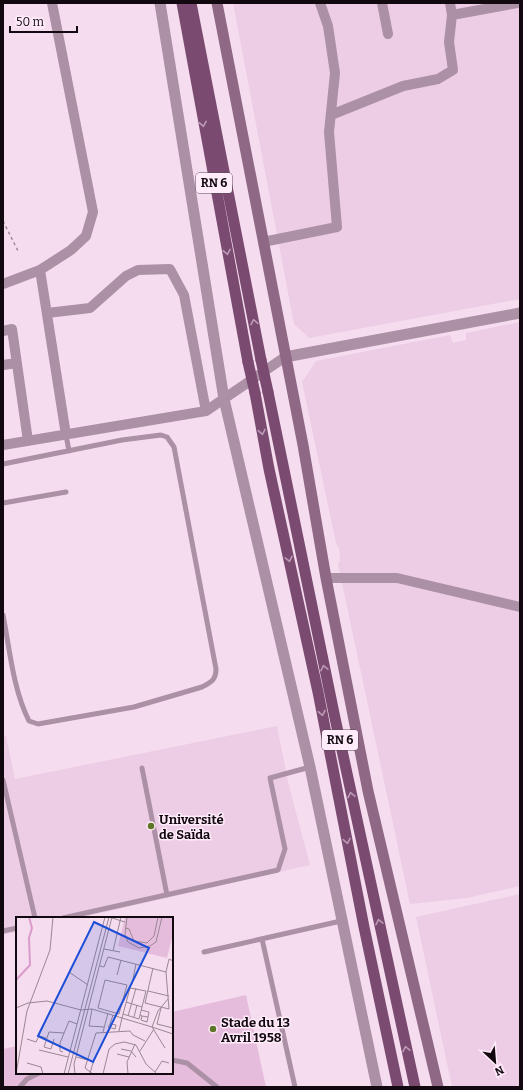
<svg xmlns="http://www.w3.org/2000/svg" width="523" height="1090" viewBox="0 0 523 1090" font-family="Bitter,serif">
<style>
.built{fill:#edcde5}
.green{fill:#e6bcdc}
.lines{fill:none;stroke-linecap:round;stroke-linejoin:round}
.path{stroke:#9f8c9a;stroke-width:1.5;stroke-dasharray:3 3;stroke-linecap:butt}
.service{stroke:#ac90a5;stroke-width:5}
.minor{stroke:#ac90a5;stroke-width:10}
.tertiary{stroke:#ac90a5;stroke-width:11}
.secondary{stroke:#8f6886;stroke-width:11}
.primary{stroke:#7a4a70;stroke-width:11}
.primary-bridge{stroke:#7a4a70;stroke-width:11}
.oneway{stroke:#bc9ab5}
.poi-dot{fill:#5d7628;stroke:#ffebfa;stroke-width:1.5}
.labels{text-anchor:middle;stroke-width:3;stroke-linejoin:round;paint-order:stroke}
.shield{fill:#ffebfa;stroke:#584d56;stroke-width:1}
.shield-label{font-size:12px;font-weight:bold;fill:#11090f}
.poi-label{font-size:13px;font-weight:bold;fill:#11090f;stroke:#ffebfa;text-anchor:start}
.inset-river{fill:none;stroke:#da9bcc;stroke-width:2}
.inset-road{fill:none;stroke:#9a8895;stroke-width:1}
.view{fill:#1d4ed8;fill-opacity:0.15;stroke:#1d4ed8;stroke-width:2}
.inset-edge{fill:none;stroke:#11090f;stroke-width:2}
</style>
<rect width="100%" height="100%" fill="#f5dcee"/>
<path class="built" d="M233,3h287v296l-211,39 -15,-14z
M520,322v564l-53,12 -57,6 -72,-340 2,-4 -1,-11 -3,-6 -34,-161 14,-21 134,-26 3,8 13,-3v-7z
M277,726l12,60 21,79 -231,53h-62v14l-14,3v-198l3,-1 9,43z
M520,894v193h-68l-36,-170z"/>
<path class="green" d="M246,995l20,92h-263v-38l14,-3v27h155v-61z"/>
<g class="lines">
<path class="path" d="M3,221l16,32"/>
<path class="service" d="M66,435l3,16
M3,464l119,-24 39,-5 6,2 7,10 42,222c0,11 -5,13 -14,18l-68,20 -96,17 -9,-3c-16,-32 -19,-70 -26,-106
M3,503l63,-11
M142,768l25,127
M3,780l32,138
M63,918l215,-48 7,-21 -15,-71 40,-11
M3,931l14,-3
M262,939l33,148
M204,952l137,-31
M172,1060l15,3 30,24
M20,1087l7,-8 12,-6"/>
<path class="minor" d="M382,3l6,31
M452,15l65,-12
M331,115l72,-29 35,-7 15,-9 -4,-28 3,-27 -2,-12
M263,242l74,-15 -8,-95 6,-59 -7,-47 -8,-23
M40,270l26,165
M3,284l37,-14 31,-20 15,-14 7,-24 -41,-209
M47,313l43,-5 36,-32 12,-6 32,-1 14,26 22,116
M3,331l9,-2 16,112
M3,365l14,-2
M3,445l203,-34 79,-54
M326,578h71l123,29"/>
<path class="tertiary" d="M160,3l64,396 86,368 67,320
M285,357l235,-44"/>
<path class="secondary" d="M217,3l86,442 23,133 42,213 70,296"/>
<path class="primary" d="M182,3l66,359
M191,3l70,357
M268,392l67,326 80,369
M255,393l14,76 49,223 46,235 34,160"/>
<path class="primary-bridge" d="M261,360l7,32
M248,362l7,31"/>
</g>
<defs><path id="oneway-chevron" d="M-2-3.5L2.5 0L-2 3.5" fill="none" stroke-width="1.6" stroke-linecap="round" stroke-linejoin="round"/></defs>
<g class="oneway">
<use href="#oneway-chevron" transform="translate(203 124) rotate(80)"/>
<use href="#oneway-chevron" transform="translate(227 252) rotate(79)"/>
<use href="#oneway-chevron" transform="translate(254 322) rotate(-101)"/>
<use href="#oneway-chevron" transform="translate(262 432) rotate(79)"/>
<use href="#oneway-chevron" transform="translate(289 559) rotate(78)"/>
<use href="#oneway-chevron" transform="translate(324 668) rotate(-102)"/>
<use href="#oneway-chevron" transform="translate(322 713) rotate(79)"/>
<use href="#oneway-chevron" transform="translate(351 795) rotate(-102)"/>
<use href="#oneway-chevron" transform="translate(347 841) rotate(79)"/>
<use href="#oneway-chevron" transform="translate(379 922) rotate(-102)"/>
<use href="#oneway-chevron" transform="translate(406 1049) rotate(-102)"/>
</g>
<g class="poi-dot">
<circle cx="151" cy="826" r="4"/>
<circle cx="213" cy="1029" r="4"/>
</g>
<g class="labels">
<g class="shield">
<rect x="196" y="173" width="36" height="20" rx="3"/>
<rect x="322" y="730" width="36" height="20" rx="3"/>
</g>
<g class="shield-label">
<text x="214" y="187">RN 6</text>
<text x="340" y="744">RN 6</text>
</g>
<g class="poi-label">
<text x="159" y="824">Université<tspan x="159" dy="15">de Saïda</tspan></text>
<text x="221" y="1027">Stade du 13<tspan x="221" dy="15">Avril 1958</tspan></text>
</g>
</g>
<g transform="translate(16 917)">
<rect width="157" height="157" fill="#f5dcee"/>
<path d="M109,0h48v17l-6,24 -49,-12z" fill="#e6bcdc"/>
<path class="inset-river" d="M0,63l14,-15 -1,-27 3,-10 -3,-11"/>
<path class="inset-road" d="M111,0l-2,18 3,7 11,6 11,-2 6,-4 6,-25M96,1l13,4M109,11l4,1 5,12 13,2 7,-7 4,-19M88,32l16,3M97,34l8,-34M84,49l4,1 4,-10 58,15M137,51l-8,35 24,6 -3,-37 3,-13 4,2M53,55l19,13M101,58l4,-15M89,63l22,5 -8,29 -21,-6zM116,67l4,-20M132,74l21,5M110,85l16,5M0,91l12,-5 19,-2 34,9 11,-1 30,9 1,-4 7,-26 16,3 -7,28 -16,-5M145,91l-4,16 16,4M76,92l-3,17 15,1M125,93l8,2 -1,5M124,98l2,1 6,1 -1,5 -6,-2 1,-4M112,99l8,-28M118,100l3,-12M94,107l-2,3 7,2 1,-4 -6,-1 3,-9M136,110l6,-16 10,-12M136,110l21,7M103,114l3,-13 30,9 13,21M87,115l5,-19M11,122l9,3 3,-6 7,2M38,122l-3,10 -7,-2 5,-15 15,1M105,132l10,2 5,6M23,133l29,7M124,134l14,-22M47,135l-3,-1v-8l9,-22 8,3M101,137l12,3M60,140l12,3M11,146l14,4 2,7M139,155l7,-11 7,2M74,156l4,-13M0,157l11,-63 23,-61 3,-33M48,157l41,-157M52,157l41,-157M59,157l-1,-10 38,-147M77,157l-8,-6 11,-35 34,-2 3,4 12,6M87,157l6,-25 6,-5 9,-2 12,3 10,19 11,10M112,157l-1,-12 8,-18"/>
<path class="view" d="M78,5l55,26 -56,114 -55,-26z"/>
<rect width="157" height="157" class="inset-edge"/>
</g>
<rect width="523" height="1090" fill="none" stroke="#11090f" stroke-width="8"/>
<g transform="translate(495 1062) rotate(154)" stroke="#ffebfa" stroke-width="3" paint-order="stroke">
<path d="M0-3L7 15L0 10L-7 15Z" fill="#11090f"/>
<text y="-6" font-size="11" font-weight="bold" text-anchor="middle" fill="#11090f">N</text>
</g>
<path d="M10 26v6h67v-6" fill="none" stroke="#11090f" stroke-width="2"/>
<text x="16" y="26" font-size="12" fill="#11090f" stroke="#ffebfa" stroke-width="3" paint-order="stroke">50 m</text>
</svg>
